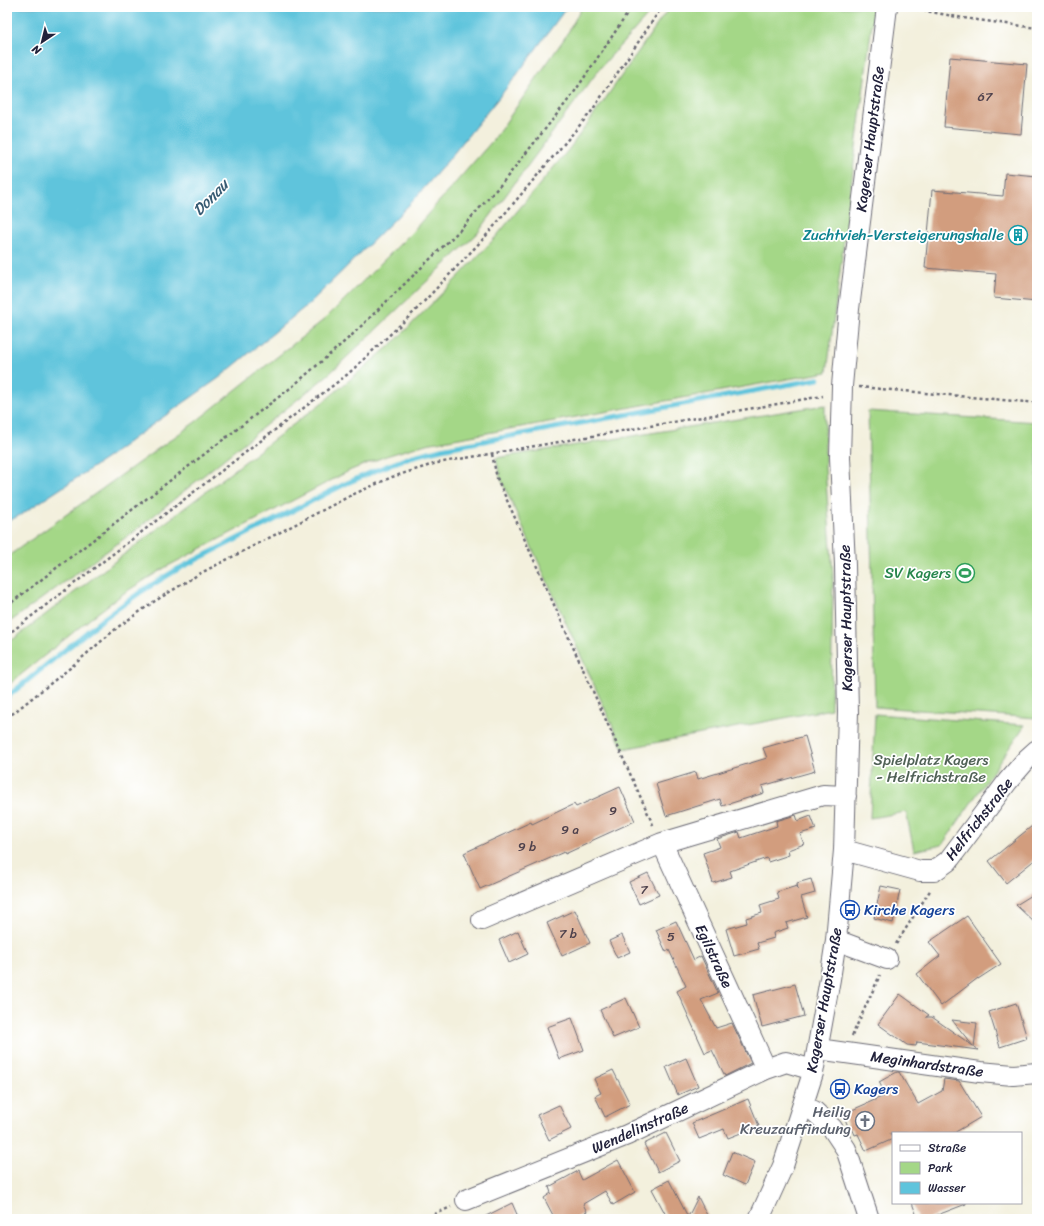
<svg xmlns="http://www.w3.org/2000/svg" width="1044" height="1226" viewBox="0 0 1044 1226" font-family="Sriracha,sans-serif">
<style>
.green{fill:#a4d787;stroke:#637c61}
.water{fill:#5fc4dc;stroke:#40738c}
.lines{fill:none;stroke-linecap:round;stroke-linejoin:round}
.stream{stroke:#5fc4dc;stroke-width:5}
.building{fill:#d29d7e}
.minor-casing{stroke:#6b6a74;stroke-width:22}
.path{stroke:#6b6a74;stroke-width:2.5;stroke-dasharray:3 3;stroke-linecap:butt}
.minor{stroke:#fff;stroke-width:20}
.labels{text-anchor:middle;stroke-width:3.5;stroke-linejoin:round;paint-order:stroke}
.number-label{font-size:13px;fill:#4e414c}
.street-label{font-size:15px;fill:#22223b;stroke:#fff}
.culture-label{font-size:15px;fill:#0d838f;stroke:#fff;text-anchor:end}
.leisure-label{font-size:15px;fill:#27864d;stroke:#fff;text-anchor:end}
.park-label{font-size:15px;fill:#506156;stroke:#fff}
.transit-label{font-size:15px;fill:#164399;stroke:#fff;text-anchor:start}
.worship-label{font-size:15px;fill:#5b616d;stroke:#fff;text-anchor:end}
.water-label{font-size:16px;font-style:italic;fill:#375b73;stroke:#fff}
</style>
<rect width="100%" height="100%" fill="#fff"/>
<filter id="ink" filterUnits="userSpaceOnUse"><feTurbulence type="fractalNoise" baseFrequency=".025" numOctaves="2"/><feDisplacementMap in="SourceGraphic" scale="8" xChannelSelector="R" yChannelSelector="G"/><feConvolveMatrix kernelMatrix="1 2 1 2 8 2 1 2 1" color-interpolation-filters="sRGB"/></filter>
<filter id="wash" filterUnits="userSpaceOnUse"><feTurbulence type="fractalNoise" baseFrequency=".012" numOctaves="4" result="noise"/><feDisplacementMap in="SourceGraphic" scale="16" xChannelSelector="R" yChannelSelector="G"/><feGaussianBlur stdDeviation="0.9" result="paint"/><feColorMatrix in="noise" values="0 0 0 0 0 0 0 0 0 0 0 0 0 0 0 0 0 1.4 0 .05"/><feComposite in="paint" operator="in"/></filter>
<g filter="url(#wash)">
<rect width="100%" height="100%" fill="#f3f0dd"/>
<path class="green" d="M582,7h73l-54,60 -124,167 -148,140 -193,156 -129,94v-67l187,-134 132,-105 86,-86 82,-93 72,-103z
M671,7h195l8,1 -47,364 -401,72 -40,12 -35,14 -185,97 -42,26 -33,25 -84,68v-42l321,-246 65,-55 69,-70 32,-34 75,-90 32,-44 62,-89z
M825,405v63l8,107 -2,134 -208,40 -123,-272 -4,-19z
M868,411l169,11v296l-162,-11z
M875,714l150,11 -83,120 -28,6 -8,-39 -36,6z"/>
<path class="water" d="M7,7h560l-54,73 -68,84 -34,39 -100,99 -92,76 -77,54 -35,26 -85,56 -15,8z"/>
<g class="lines">
<path class="stream" d="M7,697l96,-78 39,-28 36,-22 167,-85 34,-15 31,-12 31,-8 377,-70"/>
</g>
<g id="blocks">
<path class="building" d="M950,57l77,7 -6,70 -77,-7z
M1005,173l32,3v126l-43,-4 2,-24 -71,-6 7,-78 71,6z
M805,736l10,35 -53,15 2,7 -42,13 -2,-7 -54,17 -10,-32 40,-12 2,7 69,-21 -4,-10z
M620,787l15,34 -44,20v1l-26,12 -1,-2 -84,37 -16,-36 67,-31 1,2 42,-20 2,3z
M796,815l2,6 13,-5 5,13 -16,5 4,10 -16,6 1,5 -21,7 -1,-4 -37,13 2,6 -19,6 -10,-30 17,-6 -3,-8 22,-7 2,6 36,-12 -1,-5z
M1037,822v36l-31,25 -17,-22z
M648,873l11,22 -20,9 -10,-22z
M811,879l4,14 -14,4 6,20 -21,6 2,5 -15,5 1,5 -17,5 2,6 -25,7 -8,-27 21,-6 -1,-5 16,-5 -2,-8 19,-6 -2,-7 20,-6 1,4 -1,-7z
M881,886l19,4 -7,33 -19,-5z
M1037,892v33l-21,-20z
M575,910l15,33 -28,13 -15,-33z
M967,916l34,48 -23,15v-1l-37,28 -24,-32 23,-18 -11,-14z
M676,921l18,39 7,-4 17,37 -17,7 15,28 16,-5 19,40 -26,13 -13,-26 -7,3 -28,-62 9,-5 -17,-36 -3,2 -10,-22z
M518,931l10,23 -19,9 -10,-23z
M622,935l8,17 -13,6 -8,-17z
M795,984l9,32 -42,11 -9,-32z
M900,994l29,21 -3,2h6l41,29 -21,-26 25,3 -3,24 4,3 -61,-8 -1,4 -9,-1 -29,-21z
M626,998l13,29 -26,11 -13,-28z
M1016,1003l11,35 -27,9 -11,-35z
M572,1018l12,32 -25,9 -12,-32z
M686,1058l12,28 -20,9 -12,-28z
M613,1070l17,34 -25,13 -10,-21 6,-3 -7,-14z
M897,1072h2l19,32 24,-13 2,-12 15,2 22,36 -27,16h-64l3,6 -27,12 -8,-17 -3,1 -3,-7 -3,1 -6,-15 43,-19 -7,-13z
M748,1099l11,27 -31,12 -4,-9 -25,10 -7,-16z
M559,1105l12,24 -22,11 -12,-25z
M666,1133l14,28 -22,11 -14,-28z
M732,1152l23,10 -10,23 -22,-10z
M618,1160l17,32 -22,13 -8,-14 -22,13 4,8 -13,7h-19l-11,-21 7,-5 -2,-6 29,-16 4,9z
M669,1180l19,37 10,-20 11,22h-41l-16,-30z
M512,1203l7,16h-39z
M912,1203h54v1l-39,15h-9z"/>
</g>
</g>
<g filter="url(#ink)">
<use href="#blocks" fill-opacity="0" stroke="#6b6a74" stroke-width="1"/>
<g class="lines">
<defs>
<path id="minor" d="M662,843l104,226
M844,850l76,21h14l14,-10 60,-80 19,-22 10,-9
M482,920l180,-77 161,-48 23,1
M836,940l51,19
M818,1049l162,23 33,3 24,-2
M803,1107l11,4 18,17 14,21 23,70
M466,1200l161,-65 139,-66 20,-7 27,8
M759,1219l24,-53 30,-93 17,-94 6,-39 8,-90 4,-138 -3,-147 -5,-108 2,-71 7,-77 38,-302"/>
</defs>
<use href="#minor" class="minor-casing"/>
<path class="path" d="M905,7l58,11 74,10
M859,387l178,16
M492,454l5,24 157,349
M7,606l286,-220 58,-50 109,-106 43,-48 70,-88 59,-87
M7,635l341,-261 67,-63 70,-74 106,-125 71,-105
M7,718l63,-50 48,-41 37,-26 44,-27 153,-79 40,-18 45,-14 386,-67
M896,944l35,-55
M852,1036l28,-61
M423,1219l28,-12"/>
<use href="#minor" class="minor"/>
</g>
</g>
<defs>
<symbol id="building-ring" viewBox="-11 -11 22 22"><circle r="9.5" fill="#fff" stroke="#0f9aa8" stroke-width="1.5"/><path d="M-4-6H4V6H1V3H-1V6H-4ZM-2.5-4.3h1.7v1.8h-1.7ZM.8-4.3h1.7v1.8H.8ZM-2.5-1h1.7V.8h-1.7ZM.8-1h1.7V.8H.8Z" fill="#0f9aa8"/></symbol>
<symbol id="stadium-ring" viewBox="-11 -11 22 22"><circle r="9.5" fill="#fff" stroke="#2e9e5b" stroke-width="1.5"/><path d="M0-5a6.5 5 0 1 0 0 10a6.5 5 0 1 0 0-10ZM-3.5-1.8h7v3.6h-7Z" fill="#2e9e5b"/></symbol>
<symbol id="bus-ring" viewBox="-11 -11 22 22"><circle r="9.5" fill="#fff" stroke="#1a4fb4" stroke-width="1.5"/><path d="M-5-6H5V4H4V6H2V4H-2V6H-4V4H-5ZM-3.5-4V0h7V-4ZM-3.5 1.2v1.5H-2V1.2ZM2 1.2v1.5H3.5V1.2Z" fill="#1a4fb4"/></symbol>
<symbol id="church-ring" viewBox="-11 -11 22 22"><circle r="9.5" fill="#fff" stroke="#6b7280" stroke-width="1.5"/><path d="M-1.2-6h2.4v3.5h3.3v2.4h-3.3V6h-2.4V-.1h-3.3v-2.4h3.3Z" fill="#6b7280"/></symbol>
</defs>
<g fill-rule="evenodd">
<use href="#building-ring" x="1007" y="224" width="22" height="22"/>
<use href="#stadium-ring" x="954" y="562" width="22" height="22"/>
<use href="#bus-ring" x="839" y="899" width="22" height="22"/>
<use href="#bus-ring" x="829" y="1078" width="22" height="22"/>
<use href="#church-ring" x="854" y="1110" width="22" height="22"/>
</g>
<g class="labels">
<g class="number-label">
<text x="985" y="101">67</text>
<text x="613" y="815">9</text>
<text x="570" y="834">9 a</text>
<text x="527" y="851">9 b</text>
<text x="644" y="894">7</text>
<text x="568" y="938">7 b</text>
<text x="671" y="941">5</text>
</g>
<g class="street-label">
<text transform="translate(870 139) rotate(-83)" y="5">Kagerser Hauptstraße</text>
<text transform="translate(846 618) rotate(-91)" y="5">Kagerser Hauptstraße</text>
<text transform="translate(979 819) rotate(-52)" y="5">Helfrichstraße</text>
<text transform="translate(714 956) rotate(65)" y="5">Egilstraße</text>
<text transform="translate(824 1000) rotate(-80)" y="5">Kagerser Hauptstraße</text>
<text transform="translate(927 1064) rotate(8)" y="5">Meginhardstraße</text>
<text transform="translate(640 1128) rotate(-24)" y="5">Wendelinstraße</text>
</g>
<g class="culture-label">
<text x="1004" y="240">Zuchtvieh-Versteigerungshalle</text>
</g>
<g class="leisure-label">
<text x="951" y="578">SV Kagers</text>
</g>
<g class="park-label">
<text x="931" y="765">Spielplatz Kagers<tspan x="931" dy="17">- Helfrichstraße</tspan></text>
</g>
<g class="transit-label">
<text x="864" y="915">Kirche Kagers</text>
<text x="854" y="1094">Kagers</text>
</g>
<g class="worship-label">
<text x="851" y="1117">Heilig<tspan x="851" dy="17">Kreuzauffindung</tspan></text>
</g>
<g class="water-label">
<text transform="translate(210 197) rotate(-46)" y="6">Donau</text>
</g>
</g>
<rect width="1044" height="1226" fill="none" stroke="#fff" stroke-width="24"/>
<rect x="892" y="1132" width="130" height="72" fill="#ffffff" stroke="#a7a7b1"/>
<rect x="900" y="1145" width="20" height="6" fill="#ffffff" stroke="#a7a7b1"/>
<text x="928" y="1152" font-size="12" fill="#22223b">Straße</text>
<rect x="900" y="1162" width="20" height="12" fill="#a4d787" stroke="#a7a7b1"/>
<text x="928" y="1172" font-size="12" fill="#22223b">Park</text>
<rect x="900" y="1182" width="20" height="12" fill="#5fc4dc" stroke="#a7a7b1"/>
<text x="928" y="1192" font-size="12" fill="#22223b">Wasser</text>
<g transform="translate(42 42) rotate(215)" stroke="#ffffff" stroke-width="3" paint-order="stroke">
<path d="M0-3L7 15L0 10L-7 15Z" fill="#22223b"/>
<text y="-6" font-size="11" font-weight="bold" text-anchor="middle" fill="#22223b">N</text>
</g>
</svg>
